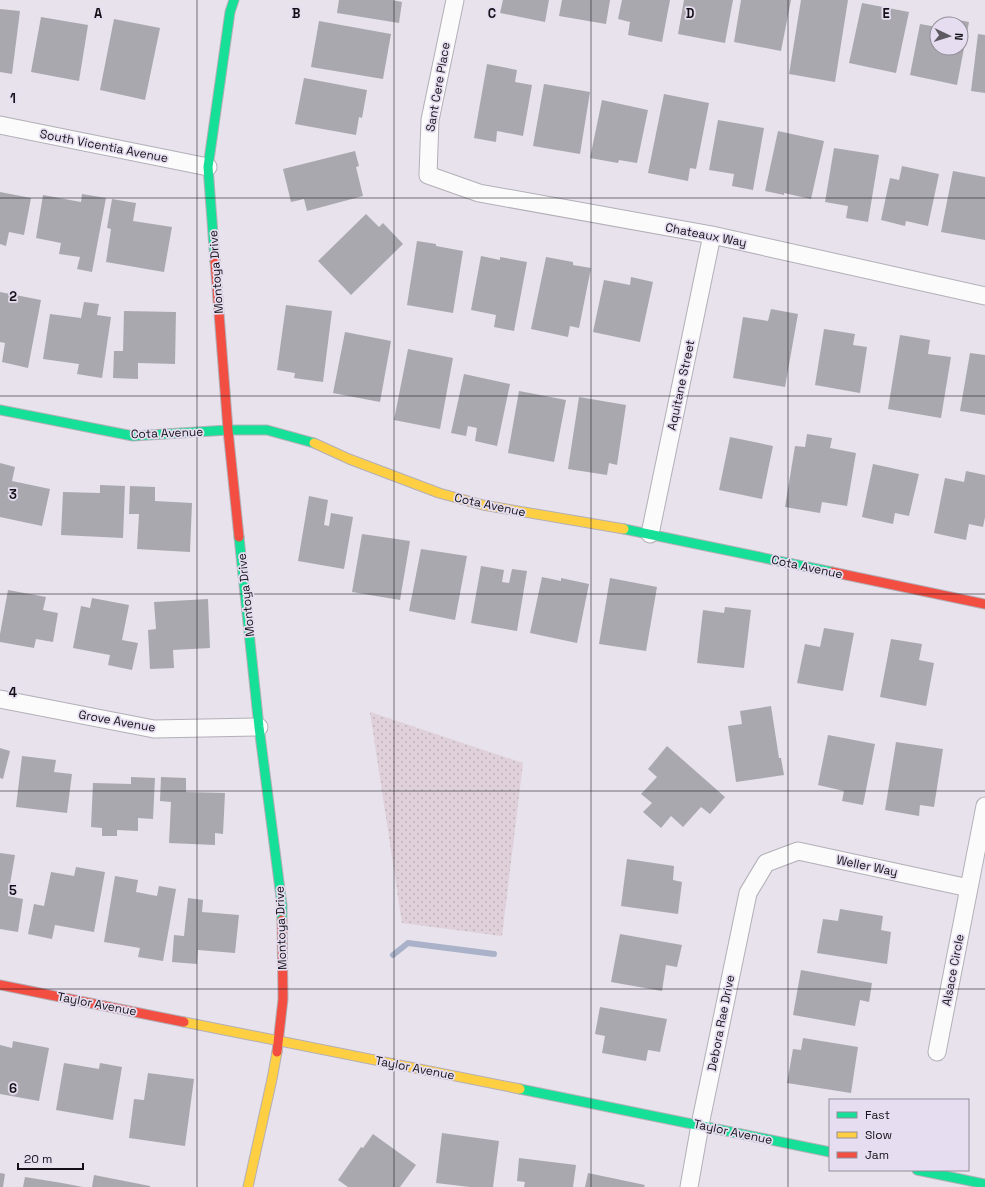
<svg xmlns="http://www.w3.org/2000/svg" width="985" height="1187" viewBox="0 0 985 1187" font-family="'Space Grotesk',sans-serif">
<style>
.grass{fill:url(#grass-dots)}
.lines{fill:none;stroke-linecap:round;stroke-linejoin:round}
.stream{stroke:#a9b2c8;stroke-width:6}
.building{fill:#aaa8af}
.street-casing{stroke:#b3afb7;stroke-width:19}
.fast-casing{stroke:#b3afb7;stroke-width:11}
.slow-casing{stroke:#b3afb7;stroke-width:11}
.jam-casing{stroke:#b3afb7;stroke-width:11}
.street{stroke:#fbfbfc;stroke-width:17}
.fast{stroke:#16e098;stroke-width:9}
.slow{stroke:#ffcf43;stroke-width:9}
.jam{stroke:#f24e42;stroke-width:9}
.grid{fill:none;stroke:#131117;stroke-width:1;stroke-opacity:0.55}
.labels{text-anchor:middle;stroke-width:3.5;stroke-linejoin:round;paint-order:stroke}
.street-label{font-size:12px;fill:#131117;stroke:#e6def0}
.grid-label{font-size:13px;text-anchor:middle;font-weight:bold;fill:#131117;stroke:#e6def0;stroke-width:3.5;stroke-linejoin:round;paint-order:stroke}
</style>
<defs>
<pattern id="grass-dots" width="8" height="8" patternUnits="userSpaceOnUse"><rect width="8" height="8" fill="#dfd0da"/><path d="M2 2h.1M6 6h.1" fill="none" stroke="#beb2ba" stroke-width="1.8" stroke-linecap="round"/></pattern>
</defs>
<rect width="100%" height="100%" fill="#e7e2ec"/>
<path class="grass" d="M370,712l153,51 -21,173 -100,-13z"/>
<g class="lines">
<path class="stream" d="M393,955l15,-12 86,11"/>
</g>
<path class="building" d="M339,0h53l10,2 -3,21 -62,-10z
M503,0h46l-4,22 -45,-9z
M562,0h48l-4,24 -47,-8z
M622,0h48l-8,42 -34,-7 2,-13 -12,-3z
M684,0h49l-8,43 -47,-9z
M741,0h50l-10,51 -47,-9z
M801,0h47l-13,82 -46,-8z
M862,3l47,9 -13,61 -47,-10z
M0,9l20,2 -8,63 -12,-2z
M41,17l47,8 -9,56 -48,-9z
M948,18l21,4 -12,63 -47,-10 10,-51 17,3v21h24v-24h-14z
M114,19l46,9 -15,72 -45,-10z
M319,21l72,13 -8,45 -72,-12z
M978,34l7,1v58l-14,-2z
M487,64l30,6 -2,12 17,3 -9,51 -26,-5 -1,11 -22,-4z
M304,78l63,12 -5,28 -3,-1 -3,18 -61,-11z
M544,84l46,8 -10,62 -47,-8z
M664,94l45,9 -13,66 -6,-1 -2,13 -40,-8z
M602,100l46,10 -11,53 -18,-3 -1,3 -28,-5z
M718,120l46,8 -11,62 -21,-4 2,-12 -25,-4z
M778,131l46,10 -13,58 -27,-6v2l-19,-4z
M834,148l45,7 -11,67 -22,-4 2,-12 -23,-4z
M355,151l4,15 -3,1 7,29 -56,15 -3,-12 -13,3 -8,-33z
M902,166l37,8 -11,52 -22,-5 -1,5 -24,-6 9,-42 9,2z
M953,171l32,6v63l-44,-8z
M0,192l31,6 -7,37 -15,-3 -3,14 -6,-2z
M82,194l24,4 -14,74 -15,-3 3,-12 -21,-3 2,-11 -25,-5 7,-43 38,7z
M112,199l24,4 -3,18 39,6 -8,45 -58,-10 5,-33 -4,-1z
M366,214l13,13 4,-4 20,21 -52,51 -33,-34z
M417,241l19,3v2l27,5 -10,62 -46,-8z
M481,256l19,4v-3l27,5 -13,69 -20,-4 2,-12 -25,-5z
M546,257l27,5v3l18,3 -12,60 -9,-2 -2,11 -37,-8z
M631,277l22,5 -13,60 -47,-10 11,-52 26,5z
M0,292l41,8 -13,68 -26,-6 3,-19 -5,-1z
M84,302l15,2 -2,11 14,2 -9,61 -25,-4 2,-10 -36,-5 7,-45 31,4z
M286,305l46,6 -9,71 -29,-4 1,-5 -18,-3z
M771,309l27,5 -13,73 -52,-9 10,-61 25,4z
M124,311l52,1 -1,52 -37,-1v16l-25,-1 1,-27h9z
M824,329l31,5 -2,11 14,2 -7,46 -45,-8z
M345,332l46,9 -11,61 -47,-9z
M900,335l30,5 -2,14 23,3 -10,61 -53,-9z
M408,349l45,9 -13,71 -46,-9z
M970,353l15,2v60l-25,-4z
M464,374l46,10 -13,62 -22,-5 2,-13 -9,-2 -2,10 -15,-3z
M519,391l47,9 -12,62 -46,-9z
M579,397l47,8 -9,60 -8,-2 -2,12 -39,-6z
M807,434l25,4 -2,10 26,5 -9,53 -25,-4 -2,11 -35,-6 10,-61 10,1z
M730,437l43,9 -11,53 -43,-9z
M0,463l15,4 -3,14 38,8 -8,37 -42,-9z
M873,464l46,10 -10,42 -14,-3 -2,11 -31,-7z
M966,471l19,4v42l-2,10 -14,-3 -3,16 -32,-7 11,-55 19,4z
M100,485l25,1 -2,52 -62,-3 2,-43 37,1z
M130,486l25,1v14l37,2 -2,49 -53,-3 2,-35h-10z
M309,496l19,4 -4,25 5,1 2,-13 22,4 -9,52 -46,-8z
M362,534l48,7 -10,59 -48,-8z
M421,549l46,7 -12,64 -46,-9z
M481,566l23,4 -2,12 7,1 3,-14 15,2 -10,60 -46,-8z
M542,577l19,4v-3l28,6 -12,59 -47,-10z
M610,578l47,9 -11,64 -47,-7z
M8,590l38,7 -3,13 15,3 -5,29 -17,-3 -2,9 -34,-6v-8z
M92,598l37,7 -7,35 16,3 -6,27 -24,-5 2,-10 -37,-7 8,-42 9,2z
M208,599l2,49 -37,2 1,18 -24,1 -2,-39 8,-1 -2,-27z
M725,607l26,3 -7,58 -47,-5 6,-53 21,3z
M824,628l30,5 -11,58 -46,-8 8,-39 15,3z
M891,639l31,5 -3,16 15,3 -8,43 -46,-9z
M771,706l8,52h2l3,17 -48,7 -8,-56 14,-2 -2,-13z
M828,735l47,9 -12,61 -21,-4 2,-10 -26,-6z
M896,742l47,7 -9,58 -14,-2 -1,11 -34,-6z
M667,746l58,51 -15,17 -9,-7 -18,20 -12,-11 -10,12 -18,-16 9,-9 -11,-9 16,-17 -9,-8z
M0,748l10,3 -7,28 -3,-1z
M22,756l34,4 -2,12 18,2 -5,39 -51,-6z
M131,777l24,1 -2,41 -15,-1v13l-21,-1v6h-15v-8l-11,-1 2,-44 38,1z
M161,777l25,1v14l39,1 -2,41 -8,-1v12l-46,-2 2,-41 -11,-1z
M0,853l15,2 -7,41 15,3 -5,33 -18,-3z
M627,859l47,7 -1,14 9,2 -4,32 -57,-8z
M76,867l29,5 -11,60 -39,-7 -3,14 -24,-5 6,-30 10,2 7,-34 23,4z
M115,876l23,4 -2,12 21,4 2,-10 17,3 -13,72 -25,-4 2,-9 -36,-6z
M188,898l15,2 -1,12 37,3 -4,38 -37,-3 -1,14 -25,-2 2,-27 10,1z
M840,909l43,7 -2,14 10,2 -4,32 -70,-11 6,-34 15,2z
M620,934l62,11 -5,22 -11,-2 -4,26 -51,-9z
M801,970l71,13 -3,19 -9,-2 -5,26 -62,-11z
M600,1007l67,12 -7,33 -12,-2 -2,11 -44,-8 3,-17 -10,-2z
M803,1038l55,9 -7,46 -64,-10 6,-34 8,1z
M13,1041l36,7 -10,53 -39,-7v-49l12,3z
M64,1063l35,6 1,-6 22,4 -9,53 -57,-10z
M148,1073l46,6 -9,67 -56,-8 5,-39 10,1z
M442,1133l57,8 -6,46h-23l-34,-4z
M373,1134l43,31 -16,22h-52l-10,-7 23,-33 2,1z
M519,1158l57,7 -3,22h-49l1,-5 -8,-1z
M0,1173l5,1 -2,13h-3z
M588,1173l57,12 -1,2h-59z
M94,1175l56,11v1h-58z
M25,1177l37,6 21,4h-60z"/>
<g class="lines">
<defs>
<path id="street" d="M455,0l-25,120 -2,55 51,18 233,42 273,61
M0,125l208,42
M650,534l62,-299
M0,699l154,30 105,-2
M937,1052l48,-246
M689,1187l11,-62 48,-232 18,-30 32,-12 171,37"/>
<path id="fast" d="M215,261l-7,-94 22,-155 4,-12
M0,410l133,26 95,-6h39l47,13
M624,529l208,43
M239,537l20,190 23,178v15
M520,1089l310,63
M917,1170l68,14"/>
<path id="slow" d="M314,443l35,16 90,34 44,12 141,24
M184,1022l336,67
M248,1187l24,-108 5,-27"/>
<path id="jam" d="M215,261l13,169 11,107
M832,572l153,32
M0,985l184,37
M277,1052l6,-53 -1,-79"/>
</defs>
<use href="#street" class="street-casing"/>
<use href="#fast" class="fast-casing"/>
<use href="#slow" class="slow-casing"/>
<use href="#jam" class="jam-casing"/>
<use href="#street" class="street"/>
<use href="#fast" class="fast"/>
<use href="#slow" class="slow"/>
<use href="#jam" class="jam"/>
</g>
<path class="grid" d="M197,0v1187M394,0v1187M591,0v1187M788,0v1187M0,198h985M0,396h985M0,594h985M0,791h985M0,989h985"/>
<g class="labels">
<g class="street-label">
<text transform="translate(438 87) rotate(-80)" y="4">Sant Cere Place</text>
<text transform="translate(104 146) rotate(11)" y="4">South Vicentia Avenue</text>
<text transform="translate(706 235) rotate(11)" y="4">Chateaux Way</text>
<text transform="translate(216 272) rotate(-94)" y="4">Montoya Drive</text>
<text transform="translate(681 385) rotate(-78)" y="4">Aquitane Street</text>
<text transform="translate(167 433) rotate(-2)" y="4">Cota Avenue</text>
<text transform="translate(490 505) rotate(12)" y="4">Cota Avenue</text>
<text transform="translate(807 567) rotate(12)" y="4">Cota Avenue</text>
<text transform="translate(246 595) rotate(-96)" y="4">Montoya Drive</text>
<text transform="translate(117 721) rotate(10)" y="4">Grove Avenue</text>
<text transform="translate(867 866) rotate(12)" y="4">Weller Way</text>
<text transform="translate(281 928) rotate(-92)" y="4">Montoya Drive</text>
<text transform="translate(953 970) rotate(-79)" y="4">Alsace Circle</text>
<text transform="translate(97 1004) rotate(11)" y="4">Taylor Avenue</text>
<text transform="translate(721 1023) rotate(-79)" y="4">Debora Rae Drive</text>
<text transform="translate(415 1068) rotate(11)" y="4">Taylor Avenue</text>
<text transform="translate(733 1132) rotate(12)" y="4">Taylor Avenue</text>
</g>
</g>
<g class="grid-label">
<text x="98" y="18">A</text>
<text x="296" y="18">B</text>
<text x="492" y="18">C</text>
<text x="690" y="18">D</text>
<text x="886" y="18">E</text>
<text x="13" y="103">1</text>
<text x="13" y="301">2</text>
<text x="13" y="499">3</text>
<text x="13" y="697">4</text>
<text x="13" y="895">5</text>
<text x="13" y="1093">6</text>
</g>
<rect x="829" y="1099" width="140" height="72" fill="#e6def0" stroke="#928c99"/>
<rect x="837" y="1112" width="20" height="6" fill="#16e098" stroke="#928c99"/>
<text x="865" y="1119" font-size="12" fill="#131117">Fast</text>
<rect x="837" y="1132" width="20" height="6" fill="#ffcf43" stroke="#928c99"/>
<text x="865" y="1139" font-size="12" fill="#131117">Slow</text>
<rect x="837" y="1152" width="20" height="6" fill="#f24e42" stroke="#928c99"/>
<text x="865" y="1159" font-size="12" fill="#131117">Jam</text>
<g transform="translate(949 36) rotate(94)"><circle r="19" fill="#e6def0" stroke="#928c99"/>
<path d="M0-3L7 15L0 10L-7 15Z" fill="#5d5a62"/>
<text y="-6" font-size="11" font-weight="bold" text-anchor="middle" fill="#131117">N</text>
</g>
<path d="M18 1163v6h65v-6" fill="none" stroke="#131117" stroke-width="2"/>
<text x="24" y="1163" font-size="12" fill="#131117" stroke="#e6def0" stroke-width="3" paint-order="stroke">20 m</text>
</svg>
